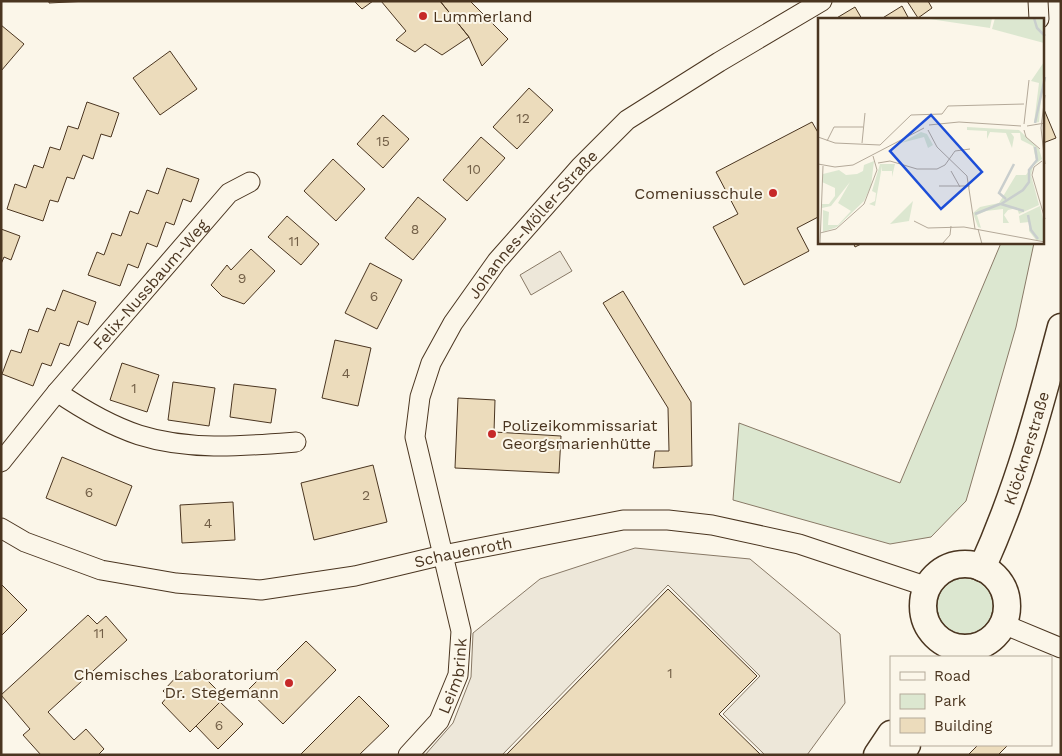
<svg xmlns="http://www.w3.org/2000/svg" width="1062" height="756" viewBox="0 0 1062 756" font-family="'Work Sans',sans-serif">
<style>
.green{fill:#dce7d0;stroke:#887966}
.parking{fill:#ede7d9;stroke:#887966}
.building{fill:#ecdcbc;stroke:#4a3520}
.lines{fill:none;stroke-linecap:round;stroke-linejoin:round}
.street-casing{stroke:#4a3520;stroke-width:21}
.secondary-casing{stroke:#4a3520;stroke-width:29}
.street{stroke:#fbf6e9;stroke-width:19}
.secondary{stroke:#fbf6e9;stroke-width:26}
.poi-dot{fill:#c62828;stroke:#fbf6e9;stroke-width:2}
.labels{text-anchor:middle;stroke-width:4;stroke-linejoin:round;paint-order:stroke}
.number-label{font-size:14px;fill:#725f47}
.poi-label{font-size:16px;fill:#4a3520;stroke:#fbf6e9;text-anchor:start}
.street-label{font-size:16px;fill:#4a3520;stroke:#fbf6e9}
.inset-river{fill:none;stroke:#c9cecd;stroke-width:2.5}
.inset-road{fill:none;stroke:#b4a999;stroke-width:1}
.view{fill:#1d4ed8;fill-opacity:0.15;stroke:#1d4ed8;stroke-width:2.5}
.inset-edge{fill:none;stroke:#4a3520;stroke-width:2.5}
</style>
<rect width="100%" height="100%" fill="#fbf6e9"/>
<path class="green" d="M1001,243h33l-18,84 -50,174 -35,36 -41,7 -157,-44 6,-77 161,60z
M937 606a28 28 0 1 1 56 0a28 28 0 1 1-56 0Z"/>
<path class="parking" d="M560,251l12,20 -41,24 -11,-20z
M635,548l115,11 90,75 5,69 -38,52h-42l-42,-41 37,-38 -92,-91 -166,170h-77l28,-32 18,-46 2,-44 67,-54z"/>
<path class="building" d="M49,1h39l-39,2z
M354,1h19l-11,8z
M381,1h59l29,36 -27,18 -17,-11 -10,8 -19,-12 10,-9z
M440,1h30l38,38 -26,27 -13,-29z
M907,1h21l4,7 -14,10z
M902,6l7,13h-28z
M855,7l7,12h-27z
M1,25l23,19 -23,27z
M170,51l27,38 -37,26 -27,-37z
M529,88l24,22 -36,39 -24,-22z
M87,102l32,11 -8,24 -10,-3 -8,25 -10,-4 -9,24 -7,-2 -9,25 -8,-2 -7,21 -36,-12 8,-25 11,4 8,-23 9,3 7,-21 10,3 8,-24 10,3z
M1043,107l13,31 -13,5z
M383,115l26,24 -26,29 -26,-24z
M812,122l8,14v80l-23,12 12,23 -65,34 -31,-58 25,-13 -22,-42z
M481,137l24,21 -38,43 -24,-21z
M333,159l32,30 -29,32 -32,-30z
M167,168l32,11 -8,23 -8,-3 -9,26 -8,-3 -9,25 -10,-4 -9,25 -10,-4 -8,22 -32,-11 9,-23 7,3 8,-22 9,3 9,-25 8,3 9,-24 11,4z
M418,197l28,22 -33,41 -28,-22z
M287,216l32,28 -18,21 -33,-28z
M1,229l19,7 -9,24 -7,-3 -3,7z
M853,242h12l-10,5z
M251,249l24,22 -31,33 -22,-8 -11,-11 16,-20 4,5z
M370,263l32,17 -25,49 -32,-16z
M63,290l33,12 -8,23 -10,-4 -9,25 -9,-3 -9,23 -9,-3 -9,23 -31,-12 9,-24 10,3 8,-24 9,3 9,-24 8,3z
M623,291l68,111 1,64 -39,2 2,-17h14l-1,-43 -65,-105z
M335,340l36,8 -13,58 -36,-8z
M122,363l37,12 -12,37 -37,-12z
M173,382l42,6 -6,38 -41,-6z
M234,384l42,5 -5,34 -41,-6z
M458,398l37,2 -1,32 67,4 -2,37 -104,-5z
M62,457l70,29 -16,40 -70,-28z
M373,465l14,57 -73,18 -13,-57z
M233,502l2,38 -53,3 -2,-38z
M1,584l26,26 -26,26z
M668,589l89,87 -38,38 42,41h-255z
M88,615l9,9 9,-8 21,24 -79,72 26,28 12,-11 18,20 -6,6h-57l-18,-20 7,-6 -29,-34z
M306,641l30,29 -53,54 -35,-34 19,-19 5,4z
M195,668l21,21 -4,4 8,9 -30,30 -28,-29 6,-7 -5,-5 19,-20 5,5z
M359,696l30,30 -30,29h-59z
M220,702l23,22 -25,25 -22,-23z
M978,745h30l-10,10h-30z"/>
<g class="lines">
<defs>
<g id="street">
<path d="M1038,1l1,18"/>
<path d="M57,392c25,17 52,33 82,43 50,16 105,11 157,7"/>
<path id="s1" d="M1,462l56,-70 172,-199 21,-11"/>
<path id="s2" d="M1,528l24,14 76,28 75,13 85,7 94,-14 88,-21 180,-35h45l44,5 87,19 129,43"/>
<path d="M1003,624l58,24"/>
<path id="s3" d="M408,755l31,-34 19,-46 3,-44 -46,-194 5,-40 11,-34 22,-40 44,-62 83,-94 47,-47 92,-58 103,-61"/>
</g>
<g id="secondary">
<circle cx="965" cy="606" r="42"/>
<path id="s4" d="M982,568c36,-79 57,-158 79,-241"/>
<path d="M877,755l14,-21"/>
<path d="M900,755l7,-10"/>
</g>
</defs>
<use href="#street" class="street-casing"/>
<use href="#secondary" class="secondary-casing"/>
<use href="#street" class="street"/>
<use href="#secondary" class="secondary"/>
</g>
<g class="poi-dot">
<circle cx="423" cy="16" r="5"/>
<circle cx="773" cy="193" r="5"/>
<circle cx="492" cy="434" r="5"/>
<circle cx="289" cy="683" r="5"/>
</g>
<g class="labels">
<g class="number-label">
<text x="523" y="123">12</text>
<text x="383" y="146">15</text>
<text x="474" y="174">10</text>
<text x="415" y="234">8</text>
<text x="294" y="246">11</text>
<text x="242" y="283">9</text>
<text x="374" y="301">6</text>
<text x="346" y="378">4</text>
<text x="134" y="393">1</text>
<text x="89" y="497">6</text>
<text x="366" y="500">2</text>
<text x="208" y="528">4</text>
<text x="99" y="638">11</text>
<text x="670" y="678">1</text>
<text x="219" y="730">6</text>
</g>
<g class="poi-label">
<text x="433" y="22">Lummerland</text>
<text x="763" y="199" text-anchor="end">Comeniusschule</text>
<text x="502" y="431">Polizeikommissariat<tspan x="502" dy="18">Georgsmarienhütte</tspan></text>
<text x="279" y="680" text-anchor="end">Chemisches Laboratorium<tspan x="279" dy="18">Dr. Stegemann</tspan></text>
</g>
<g class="street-label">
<text dy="6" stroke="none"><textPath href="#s3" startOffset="588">Johannes-Möller-Straße</textPath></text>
<text dy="6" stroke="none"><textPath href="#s1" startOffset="232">Felix-Nussbaum-Weg</textPath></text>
<text dy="6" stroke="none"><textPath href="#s4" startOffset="128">Klöcknerstraße</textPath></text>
<text dy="6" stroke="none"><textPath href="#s2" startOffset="476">Schauenroth</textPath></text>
<text dy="6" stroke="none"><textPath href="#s3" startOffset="94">Leimbrink</textPath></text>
</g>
</g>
<g transform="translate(818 18)">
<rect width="226" height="226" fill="#fbf6e9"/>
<path d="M105,0h69l-2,10zM177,0h49v25l-52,-14zM226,44l-5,60 -5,1 5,-40 -8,-2zM149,109l52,3 20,19 3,10 -9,7 -2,9 8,30 -20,9 -2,-6 -9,2 -4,5 5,8h-6v-14l-17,2 -9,4 4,13 -3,-1 -5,-14 7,-6 19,-4 17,-28h10l10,-15 -3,-14 -12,-6 -1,-7h-9l3,4 -2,11 -6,-15 -16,-1 -3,7v-8l-20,-1zM103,114l6,2 6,11 -5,3 -4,-11 -23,6zM56,143l-3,25 -7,15 -27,26 -14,5v-22l6,2 -1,13h10l13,-14 -13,-8 12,-21 -19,24 -9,2v-4h7l6,-8v-8l-13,-6 1,-8 16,-4 7,5 11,-1 6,-3 1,-6zM62,146h15l-3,13v-6h-10v-5l-7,40 -6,-2 6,-3 1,-8 -4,-2zM95,183l-4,20 -19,3zM222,188l4,18v17l-8,-1 -7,-9v-9l-9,1 -1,-7z" fill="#dce7d0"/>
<path class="inset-river" d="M216,0l3,10 8,8M217,105l10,-46M188,181l-7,-6 15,-29M206,193l-23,-7 22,-14 6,-8v-12l8,-10 -2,-13M157,196l25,-10M210,197l3,15 7,9"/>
<path class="inset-road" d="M227,77l-4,33 4,36M206,106l5,-44M111,107l30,-3 62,4M209,108l18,-3M110,112l9,17 30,29 8,53M206,112l2,7 14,12M0,119l17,6 45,2 31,-30 31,-1 6,-8 76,-2M9,123l7,-14h29M44,125l3,-30M224,143l-8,6 -2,8 13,44M60,145l12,-2 27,8h20l8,-4 10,-14 15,-2M0,146l17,3 18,-2 71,-37M133,153l9,16M121,168h31M96,203l14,7 36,-1 81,15M160,211l4,15M2,215l16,-4 28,-25 13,-34 -4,-14M2,226l3,-78M124,226l8,-9 1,-9"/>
<path class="view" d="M113,97l51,57 -41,37 -51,-58z"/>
<rect width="226" height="226" class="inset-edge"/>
</g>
<rect width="1062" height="756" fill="none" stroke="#4a3520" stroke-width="5"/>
<rect x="890" y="656" width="162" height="90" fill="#fbf6e9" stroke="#b4a999"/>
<rect x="900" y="672" width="25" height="8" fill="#fbf6e9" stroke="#b4a999"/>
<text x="934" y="681" font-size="15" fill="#4a3520">Road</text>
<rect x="900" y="694" width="25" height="15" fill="#dce7d0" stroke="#b4a999"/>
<text x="934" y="706" font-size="15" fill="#4a3520">Park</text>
<rect x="900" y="718" width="25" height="15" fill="#ecdcbc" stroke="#b4a999"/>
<text x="934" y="731" font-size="15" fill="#4a3520">Building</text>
</svg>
